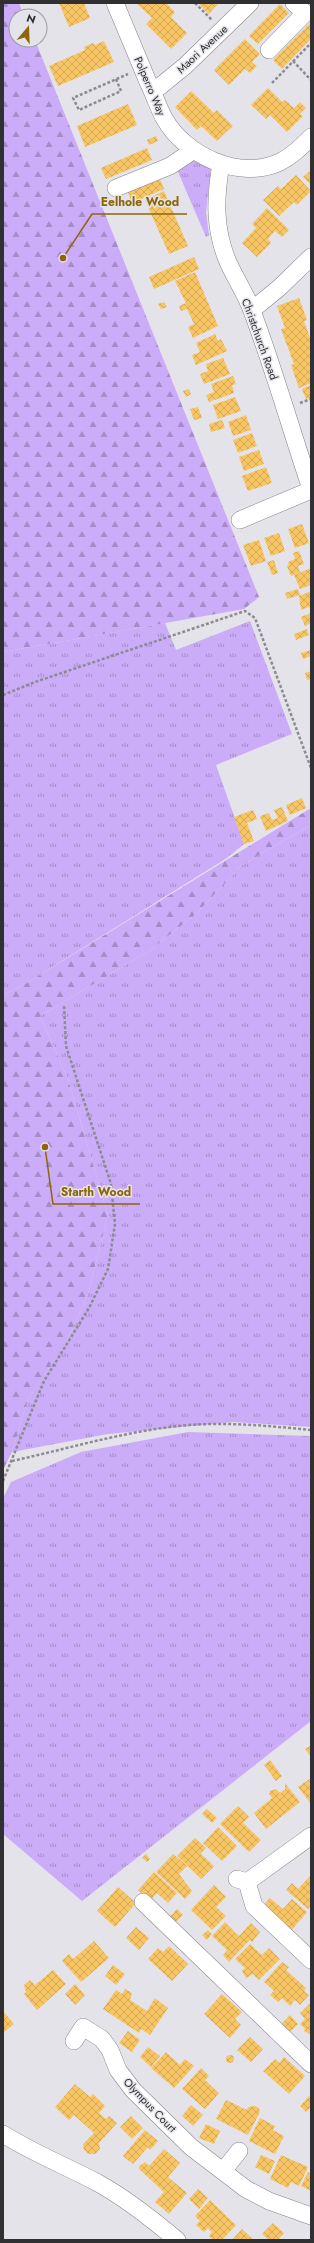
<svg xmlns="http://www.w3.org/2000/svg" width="314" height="2243" viewBox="0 0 314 2243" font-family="Jost,sans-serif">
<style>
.grass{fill:url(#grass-tufts)}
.forest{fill:url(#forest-firs)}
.building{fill:url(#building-cross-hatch)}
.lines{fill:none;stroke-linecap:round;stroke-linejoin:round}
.minor-casing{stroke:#86838a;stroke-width:18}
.path{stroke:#8d8b90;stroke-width:2.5;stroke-dasharray:3 2;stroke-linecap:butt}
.minor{stroke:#fff;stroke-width:17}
.labels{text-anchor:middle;stroke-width:3;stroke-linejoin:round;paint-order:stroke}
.street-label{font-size:11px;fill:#302f32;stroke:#e5e3ea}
.leader{fill:none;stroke:#8c6608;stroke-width:1.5}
.callout-dot{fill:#8c6608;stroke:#e5e3ea;stroke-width:1.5}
.callout-label{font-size:12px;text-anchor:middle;font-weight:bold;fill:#8c6608;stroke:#e5e3ea;stroke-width:3;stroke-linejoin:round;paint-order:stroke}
</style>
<defs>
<pattern id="grass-tufts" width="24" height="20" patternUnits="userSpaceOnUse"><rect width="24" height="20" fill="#cbacf8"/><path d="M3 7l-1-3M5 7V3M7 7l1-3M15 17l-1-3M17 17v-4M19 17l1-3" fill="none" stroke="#a58cc9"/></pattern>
<pattern id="forest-firs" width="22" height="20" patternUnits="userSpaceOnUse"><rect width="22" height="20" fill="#cbacf8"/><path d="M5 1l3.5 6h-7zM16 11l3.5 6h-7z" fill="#a58cc9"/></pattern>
<pattern id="building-cross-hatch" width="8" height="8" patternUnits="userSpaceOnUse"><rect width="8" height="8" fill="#f7c564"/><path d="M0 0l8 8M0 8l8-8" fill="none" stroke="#d4aa57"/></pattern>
</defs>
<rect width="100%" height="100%" fill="#e5e3ea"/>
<path class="grass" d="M190,158l21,9 -5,46 3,22 -3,2 -31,-72z
M250,621l42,113 -76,31 28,79 -17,14 -202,126 -22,11v-343l162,-29 11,27z
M311,825v602l-78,-5 -125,12 -96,18 16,-53 38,-56 22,-49 20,-79 -40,-136 -28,-63 109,-65 47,-37 46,-49z
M188,1432l123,4v285l-229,180 -79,-67v-336l8,-16 70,-30z"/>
<path class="forest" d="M3,3h16l5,13h-8v24h19l224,557 -15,12 -241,43z
M311,808v17l-69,40 -46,49 -47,37 -109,65 28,63 40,136 -20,79 -22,49 -38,56 -16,53 -9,18v-475l22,-11z"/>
<path class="building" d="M59,3h25l6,15 -21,9z
M136,3h30l9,9 -4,5 16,16 -16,16 -25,-25 6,-6z
M198,3h21l-10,11z
M280,4l9,9 -31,31 -9,-8z
M311,22v17l-29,30 -9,-9z
M245,39l15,15 -8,8 5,4 -7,7 -5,-4 -16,16 -15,-15z
M104,41l10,21 -56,24 -9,-20 36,-16 -1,-3 9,-4 2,2z
M268,88l14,14 3,-2 9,8 6,-6 6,6 -6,6 3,2 -16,16 -17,-17 -4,4 -15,-14z
M191,91l23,22 3,-3 16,16 -16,15 -16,-15 -4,4 -22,-23z
M128,104l9,21 -52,22 -8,-21z
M156,136l2,5 -9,4 -2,-5z
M147,148l5,12 -46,19 -5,-11z
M311,170v15l-8,-8z
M296,175l15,16 -14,14 -3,-3 -15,14 -16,-16 15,-14 3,3z
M159,177l5,12 -32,14 -5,-13z
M164,191l24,55 -19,8 -24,-54z
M267,208l22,22 -7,7 -7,-6 -7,8 3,4 -14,14 -15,-14 14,-15 -4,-4z
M194,257l5,12 -45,20 -5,-12z
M195,272l23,54 -25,12 -5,-11 6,-3 -7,-15 -6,2 -2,-5 7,-3 -11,-22z
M299,298l8,22 -3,1 7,20v42l-12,5 -8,-23 3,-1 -13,-35 4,-1 -8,-22z
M164,302l3,5 -6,2 -3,-5z
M215,334l3,7 3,-2 6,12 -31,14 -4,-10 8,-3 -4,-9z
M223,358l7,16 -26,10 -4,-10 8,-3 -2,-7z
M233,376l3,8 -4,1 2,8 -25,9 -3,-7 8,-3 -3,-8z
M311,385v13l-5,1 -4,-10z
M189,389l2,5 -5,3 -3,-6z
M235,397l6,14 -23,8 -5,-14z
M198,407l4,11 -8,2 -4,-11z
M246,415l5,15 -18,6 -5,-14z
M222,420l3,8 -14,4 -2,-8z
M252,433l5,13 -19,7 -5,-13z
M259,450l5,14 -20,7 -5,-14z
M266,467l6,16 -24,8 -6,-15z
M302,524l7,19 -14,5 -7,-19z
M279,533l6,18 -14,5 -7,-18z
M259,540l7,21 -15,5 -8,-21z
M299,551l5,13 -6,2 2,6 -9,4 -4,-10 2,-1 -1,-3 7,-3 -2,-6z
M274,560l4,13 -6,2 -5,-13z
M311,568v17l-11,4 -6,-14z
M298,589l2,6 -13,4 -2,-6z
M311,591v18l-3,-2 -7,3 -2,-14z
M311,613v10l-6,3 -4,-9z
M307,629l2,6 -13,5 -2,-6z
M311,650v6l-8,3 -2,-6z
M311,671v8l-4,1 -2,-7z
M302,798l4,10 -16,7 -4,-10z
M282,807l6,14 -22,10 -6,-15 9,-3 3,7 6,-2 -4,-8z
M253,810l4,9 -10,4 7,18 -10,3 -10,-27z
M310,1746l1,1v10l-6,-8z
M270,1760l12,16 -6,5 -12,-16z
M311,1778v26l-13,-17z
M285,1783l15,19 -34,27 -12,-16 18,-15 -3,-4 1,-3 6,-2 4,4 5,-4z
M238,1806l11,11 -6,6 18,17 -12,12 -29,-28z
M207,1809l10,9 -5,5 -10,-9z
M218,1827l19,19 -15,15 -19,-18z
M195,1838l11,10 -5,6 13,12 -13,13 -24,-23z
M146,1854l4,5 -3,3 -5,-4z
M173,1854l14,12 -8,8 13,17 -7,8 -29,-27z
M154,1872l23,21 -9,10 -11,-10 -7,8 -12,-11z
M310,1876l1,29 -3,4 -22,-19 6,-7 6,6z
M214,1885l12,12 -10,10 10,9 -14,14 -21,-20z
M118,1887l18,16 -21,24 -18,-16z
M270,1898l13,11 9,-10 15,13 -17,20 -28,-25z
M177,1909l6,6 -10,9 -5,-5z
M225,1922l14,14 12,-13 9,9 -8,10 -2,-2 -21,22 -6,-7 4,-5 -15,-14z
M136,1927l13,11 -10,12 -13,-12z
M208,1930l4,4 -5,6 -5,-5z
M94,1941l15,17 -28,24 -19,-21 7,-7 4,5z
M250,1944l12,11 7,-7 11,11 -21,21 -6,-6 -7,4 -4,-7 3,-3 -10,-9z
M169,1946l19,18 -16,17 -24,-22 10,-11 5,4z
M282,1962l7,5 -3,3 20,18 -2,3 5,4 -9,10 -5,-5 -5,6 -8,-8 -4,4 -8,-7 4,-4 -10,-9z
M113,1965l12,9 -9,11 -11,-9z
M53,1970l13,14 -29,26 -13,-16 2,-2 -2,-7 6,-5 5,5z
M75,1984l10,11 -10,10 -10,-11z
M125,1989l7,4 -2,7 17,11 8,-13 13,10 -18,27 -9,-6 -2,4 -36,-24 13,-19 6,4z
M222,1994l20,18 -7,7 6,6 -11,13 -26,-24z
M311,2002v33l-7,-4 1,-2 -5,-5 5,-5 -5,-6z
M3,2011l11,13 -11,9z
M290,2015l8,9 -8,8 -9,-8z
M128,2031l12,9 -8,12 -13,-9z
M250,2037l13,12 -12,13 -14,-12z
M148,2047l12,9 -9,11 -11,-10z
M166,2052l14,13 5,-6 9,7 -20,22 -23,-20z
M226 2059a4 4 0 1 1 8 0a4 4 0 1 1-8 0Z
M284,2057l21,19 -16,18 -26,-23 12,-12 4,4z
M201,2068l8,8 -4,4 14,13 -14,16 -23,-20z
M75,2084l15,13 3,-3 12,12 -6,7 7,6 3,-3 8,7 -18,20 1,6 -5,5h-6l-5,-4 -1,-6 11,-11 -20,-18 -5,5 -14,-13z
M309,2096l2,2v9l-5,5 -6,-6z
M226,2100l21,10 1,-3 7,-1 4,2 1,4 -12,23 -32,-16z
M191,2105l12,10 -10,11 -11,-10z
M131,2116l12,12 -11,11 -12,-12z
M260,2118l15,8 -2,4 11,6 -9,18 -26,-13z
M206,2124l14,7 -6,13 -15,-6z
M145,2130l13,11 -8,9 -2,-3 -15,17 -10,-8z
M164,2149l16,14 -12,14 19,16 -18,21 -14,-12 9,-10 -25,-23v-3l6,-4 4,4z
M261,2155l14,6 -6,13 -14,-7z
M281,2155l27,12 -9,19 -8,-4 -3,6 -18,-9z
M308,2172l3,2v17l-10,-5z
M198,2189l10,9 -9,11 -10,-10z
M210,2200l26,25 -14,15h-9l-4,-4 3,-4 -4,-4 -4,4 -8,-7 4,-4 -5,-5z
M273,2223l11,10 -6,7h-9l-7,-6z
M242,2229l12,11h-22z"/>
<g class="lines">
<defs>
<path id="minor" d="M115,3c11,26 22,53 33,79 6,12 10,25 16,36 21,38 76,63 116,44 12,-6 21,-15 31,-25
M269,50l36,-37 -11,-10
M153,92l32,-26 65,-63
M221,164c-6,34 -7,65 7,98 7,16 18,32 24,49 22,58 39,119 59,178
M116,188l54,-22 24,-16
M252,310l27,-22 32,-31
M240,520l71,-30
M237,1879l10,3 7,24 57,54
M247,1882l64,-46
M143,1902l168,162
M74,2041l9,-14 19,12 8,11 8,20 15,20 58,57 55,42 23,12 42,15
M3,2134c30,19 63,32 95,49 29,16 54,36 79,57
M223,2171l16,-20"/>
</defs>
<use href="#minor" class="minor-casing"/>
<path class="path" d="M195,3l17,17
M293,61l18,19
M116,79l5,12 -42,19 -6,-12 55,-24
M272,83l39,-40
M300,403l11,-4
M3,695l32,-13 210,-71 10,7 56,150
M12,1461c59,-13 117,-31 177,-36 40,-3 82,1 122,5
M3,1481l41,-100 45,-73 19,-39 7,-45 -4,-40 -45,-138 -2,-41"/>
<use href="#minor" class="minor"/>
</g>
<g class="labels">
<g class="street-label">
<text transform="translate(202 49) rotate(-43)" y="4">Maori Avenue</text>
<text transform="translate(150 86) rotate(67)" y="4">Polperro Way</text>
<text transform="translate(260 339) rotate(70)" y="4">Christchurch Road</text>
<text transform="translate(150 2105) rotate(46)" y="4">Olympus Court</text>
</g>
</g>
<path class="leader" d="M63 258L92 214H187M45 1147L53 1204H140"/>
<g class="callout-dot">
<circle cx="63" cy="258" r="4"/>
<circle cx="45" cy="1147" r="4"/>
</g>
<g class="callout-label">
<text x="140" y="206">Eelhole Wood</text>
<text x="96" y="1196">Starth Wood</text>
</g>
<rect width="314" height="2243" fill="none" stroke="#302f32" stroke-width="8"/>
<g transform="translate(28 28) rotate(19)"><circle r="19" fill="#e5e3ea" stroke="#9d9ba0"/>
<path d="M0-3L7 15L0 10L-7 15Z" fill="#8c6608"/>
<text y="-6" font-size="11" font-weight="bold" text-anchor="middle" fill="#302f32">N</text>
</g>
</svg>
